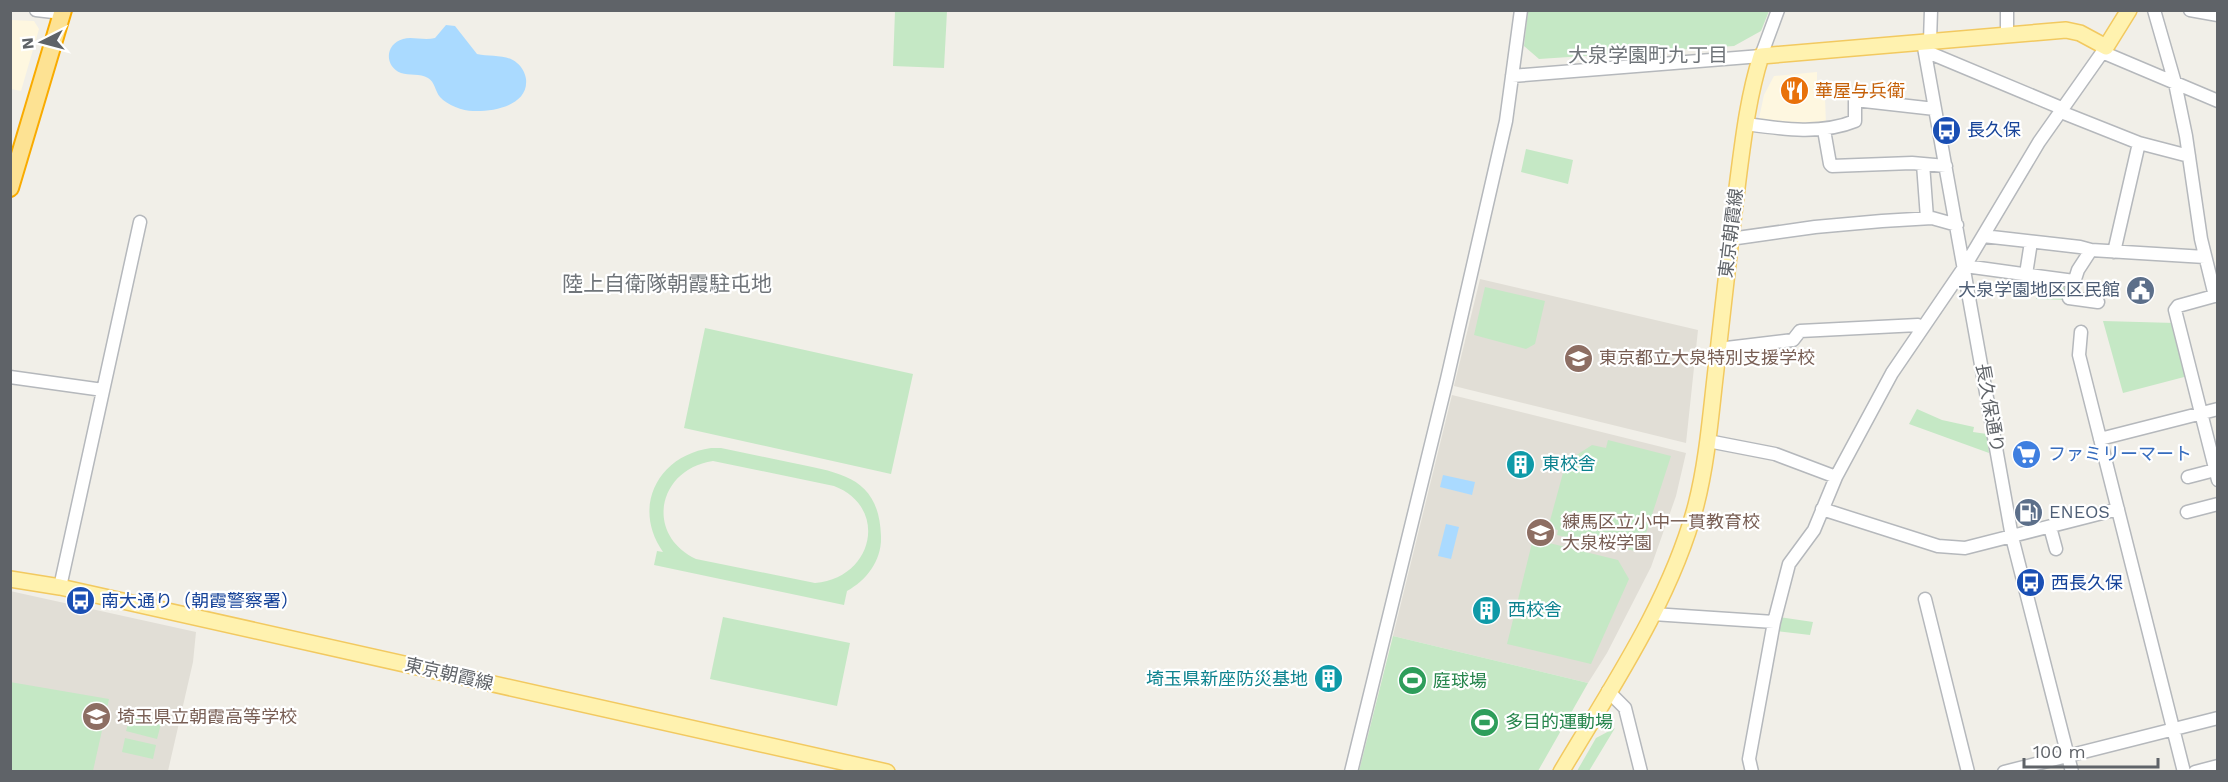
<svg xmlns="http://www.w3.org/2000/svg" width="2228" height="782" viewBox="0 0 2228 782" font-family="'Work Sans','Noto Sans JP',sans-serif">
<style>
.commercial{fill:#fef7e0}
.education{fill:#e1ded6}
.green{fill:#c5e8c5;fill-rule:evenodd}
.water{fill:#aadaff}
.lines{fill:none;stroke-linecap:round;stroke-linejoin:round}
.minor-casing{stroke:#b5b8bc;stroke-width:15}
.major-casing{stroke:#f2c960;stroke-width:18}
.highway-casing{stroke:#f9ab00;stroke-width:20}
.minor{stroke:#fff;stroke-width:12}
.major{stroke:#fff2af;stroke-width:15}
.highway{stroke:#fde293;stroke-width:16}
.labels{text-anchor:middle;stroke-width:4.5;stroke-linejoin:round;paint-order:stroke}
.food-label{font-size:18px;fill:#c56008;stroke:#fff;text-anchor:start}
.transit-label{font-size:18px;fill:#164399;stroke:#fff;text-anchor:start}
.street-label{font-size:18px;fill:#5f6368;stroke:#fff}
.service-label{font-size:18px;fill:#4e5e75;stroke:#fff;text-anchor:end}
.education-label{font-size:18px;fill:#785e54;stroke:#fff;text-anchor:start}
.shop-label{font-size:18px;fill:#366cbe;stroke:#fff;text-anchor:start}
.culture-label{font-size:18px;fill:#0d838f;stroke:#fff;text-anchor:start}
.leisure-label{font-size:18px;fill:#27864d;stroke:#fff;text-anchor:start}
.neighbourhood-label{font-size:20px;fill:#70757a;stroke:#fff}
.quarter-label{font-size:21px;fill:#70757a;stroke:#fff}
</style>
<rect width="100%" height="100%" fill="#f1efe8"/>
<path class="commercial" d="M11,20l23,1 5,8 -18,62 -10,-2z
M1817,72v24l8,2 1,27 -68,-2 6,-28 10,-19z"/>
<path class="education" d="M1480,279l218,51 -12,113 -232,-57z
M1452,395l234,58 -10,43 -25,71 -44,86 -19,30 -195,-47z
M10,591l186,41 -3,30 -25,109h-157z"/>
<path class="green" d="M895,11h52l-3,57 -51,-2z
M1528,11h241l-8,20 -27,15 -195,13 -15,-13z
M1526,149l47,11 -5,24 -47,-12z
M2038,280l29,4 2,3 -4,13 -29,-1z
M1485,287l60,14 -10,43 -9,5 -52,-14z
M2103,321l72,2 13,53 -65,17z
M705,328l208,46 -22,100 -207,-46z
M1917,409l25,11 32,7 -1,5 14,2 2,19 -80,-29z
M1608,440l63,16 -31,96 -28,-6 -1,2 -54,-13 1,-5 -10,-2 18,-66 26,-17 14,3z
M711,448h10c24,5 48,10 72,15 48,10 86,14 88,73 1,24 -14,44 -34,55l-3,14 -190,-40 3,-14 6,1c-32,-46 -4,-97 48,-104zM713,461l121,25c55,21 40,92 -19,97l-119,-24c-52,-25 -38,-90 17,-98z
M1533,539l85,21 11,19 -38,85 -84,-20z
M723,617l127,26 -13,63 -127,-27z
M1779,617l34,5 -3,13 -34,-4z
M1393,636l195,47 -50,88h-179z
M10,682l99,17 -16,72h-82z
M130,717l31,7 -4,15 -31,-8z
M1615,728l-26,43h-12l19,-33z
M125,738l31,7 -3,14 -31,-7z"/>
<path class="water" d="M446,25l9,1 22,28c13,3 30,0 40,9 5,4 8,10 9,16 3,27 -34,33 -53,32 -10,0 -26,-6 -33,-14 -5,-6 -5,-15 -12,-19 -8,-5 -19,-2 -27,-5 -17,-7 -16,-29 2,-34 9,-3 21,2 32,-1z
M1443,475l32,7 -3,13 -32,-8z
M1446,524l13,3 -8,32 -13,-3z"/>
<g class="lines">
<defs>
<path id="minor" d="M36,10l26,3
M2154,10l21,73 11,53 15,103 14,57
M2190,10l28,5
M2007,35v-25
M1930,41l1,-31
M1923,42l89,495 60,235
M1925,51l134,56 7,7 73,29 50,13
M2102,52l116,49
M1512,76l249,-20 17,-46
M1746,124c36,5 75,11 109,-3v-21l80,9
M1824,130l6,34 2,2 80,-3 34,3
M1923,164l4,54
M1983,236l97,11 11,3 114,7
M1730,239l85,-12 67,-6 50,-3 25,7
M2091,250l-13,20 -9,28 29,4
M2114,252l25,-109
M1965,266l109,15
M2026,274l5,-32
M2218,295l-40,11 -3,4 43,170
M2081,332l-2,23 105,417
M1718,349l75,-9 7,-9 118,-6 4,2
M10,377l93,13
M2100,439l118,-30
M1708,441l67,13 61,23
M2188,477l27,-7
M1822,509l116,37 27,2 153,-39
M2187,512l31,-8
M2050,527l6,22
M60,587l80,-365
M1925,599l43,173
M1653,614l121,8
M1608,691l17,17 16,64
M1351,772l96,-393 59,-258 15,-111
M1752,772l-3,-13 25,-137 15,-58 25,-34 22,-53 56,-104 73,-107 74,-124 67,-95
M2004,772l214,-54
M2195,772l23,-6"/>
<path id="major" d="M10,579l50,8 827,185
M1561,772c50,-84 110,-172 135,-267 12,-47 15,-96 21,-144 7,-63 14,-126 22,-189 5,-39 10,-78 22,-116l305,-26 14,3 26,14 23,-37"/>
<path id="highway" d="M10,188l53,-178"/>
</defs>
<use href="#minor" class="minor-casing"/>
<use href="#major" class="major-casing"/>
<use href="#highway" class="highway-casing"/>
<use href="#minor" class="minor"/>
<use href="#major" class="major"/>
<use href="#highway" class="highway"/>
</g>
<defs>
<symbol id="restaurant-disc" viewBox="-11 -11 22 22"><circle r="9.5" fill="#e8710a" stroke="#fff"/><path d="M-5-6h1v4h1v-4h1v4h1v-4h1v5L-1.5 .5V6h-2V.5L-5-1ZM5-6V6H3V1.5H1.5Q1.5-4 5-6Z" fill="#fff"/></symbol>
<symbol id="bus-disc" viewBox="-11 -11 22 22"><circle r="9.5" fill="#1a4fb4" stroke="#fff"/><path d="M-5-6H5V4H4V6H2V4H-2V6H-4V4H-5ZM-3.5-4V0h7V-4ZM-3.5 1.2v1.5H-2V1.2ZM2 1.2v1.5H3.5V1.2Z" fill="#fff"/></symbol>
<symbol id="civic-disc" viewBox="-11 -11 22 22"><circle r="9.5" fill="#5c6f8a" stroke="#fff"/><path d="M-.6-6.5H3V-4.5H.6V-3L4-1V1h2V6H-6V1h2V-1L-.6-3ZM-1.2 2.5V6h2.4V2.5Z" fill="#fff"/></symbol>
<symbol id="school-disc" viewBox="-11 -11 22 22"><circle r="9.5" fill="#8d6e63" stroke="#fff"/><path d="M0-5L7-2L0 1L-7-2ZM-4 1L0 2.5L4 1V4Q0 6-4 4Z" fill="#fff"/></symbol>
<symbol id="supermarket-disc" viewBox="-11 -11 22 22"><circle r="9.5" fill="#3f7fe0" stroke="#fff"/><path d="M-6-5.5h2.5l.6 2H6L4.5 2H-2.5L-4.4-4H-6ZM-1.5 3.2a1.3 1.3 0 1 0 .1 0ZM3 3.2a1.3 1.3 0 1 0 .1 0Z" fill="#fff"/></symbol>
<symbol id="building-disc" viewBox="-11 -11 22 22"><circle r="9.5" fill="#0f9aa8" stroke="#fff"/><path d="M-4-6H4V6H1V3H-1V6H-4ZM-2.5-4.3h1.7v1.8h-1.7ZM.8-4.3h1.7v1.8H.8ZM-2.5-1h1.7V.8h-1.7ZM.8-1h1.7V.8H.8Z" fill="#fff"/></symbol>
<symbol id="fuel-disc" viewBox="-11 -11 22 22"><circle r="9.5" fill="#5c6f8a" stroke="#fff"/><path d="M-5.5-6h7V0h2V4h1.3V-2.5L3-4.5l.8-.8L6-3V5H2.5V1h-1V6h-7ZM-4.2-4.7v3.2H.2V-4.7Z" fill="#fff"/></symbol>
<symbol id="stadium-disc" viewBox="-11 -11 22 22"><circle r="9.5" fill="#2e9e5b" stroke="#fff"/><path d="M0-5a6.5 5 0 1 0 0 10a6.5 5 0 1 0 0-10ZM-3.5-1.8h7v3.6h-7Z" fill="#fff"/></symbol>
</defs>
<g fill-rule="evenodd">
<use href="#restaurant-disc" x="1778" y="74" width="33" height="33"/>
<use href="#bus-disc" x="1930" y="114" width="33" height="33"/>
<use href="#civic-disc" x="2124" y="274" width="33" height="33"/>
<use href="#school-disc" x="1562" y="342" width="33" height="33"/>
<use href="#supermarket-disc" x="2010" y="438" width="33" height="33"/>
<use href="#building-disc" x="1504" y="448" width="33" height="33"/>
<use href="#fuel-disc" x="2012" y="496" width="33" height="33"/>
<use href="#school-disc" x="1524" y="516" width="33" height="33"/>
<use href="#bus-disc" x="2014" y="566" width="33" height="33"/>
<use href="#bus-disc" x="64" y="584" width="33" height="33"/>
<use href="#building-disc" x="1470" y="594" width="33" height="33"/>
<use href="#building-disc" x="1312" y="662" width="33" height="33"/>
<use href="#stadium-disc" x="1396" y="664" width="33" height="33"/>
<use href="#school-disc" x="80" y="700" width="33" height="33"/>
<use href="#stadium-disc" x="1468" y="706" width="33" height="33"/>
</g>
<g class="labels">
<g class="food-label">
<text x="1815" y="97">華屋与兵衛</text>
</g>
<g class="transit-label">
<text x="1967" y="136">長久保</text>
<text x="2051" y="589">西長久保</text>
<text x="101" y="607">南大通り（朝霞警察署）</text>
</g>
<g class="street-label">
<text transform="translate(1731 233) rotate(-83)" y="6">東京朝霞線</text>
<text transform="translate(1990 408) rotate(80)" y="6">長久保通り</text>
<text transform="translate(449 674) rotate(13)" y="6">東京朝霞線</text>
</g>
<g class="service-label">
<text x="2120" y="296">大泉学園地区区民館</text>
<text x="2049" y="518" text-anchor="start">ENEOS</text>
</g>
<g class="education-label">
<text x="1599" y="364">東京都立大泉特別支援学校</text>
<text x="1562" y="528">練馬区立小中一貫教育校<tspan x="1562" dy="21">大泉桜学園</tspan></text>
<text x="117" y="723">埼玉県立朝霞高等学校</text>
</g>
<g class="shop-label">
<text x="2048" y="460">ファミリーマート</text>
</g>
<g class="culture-label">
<text x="1542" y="470">東校舎</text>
<text x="1508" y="616">西校舎</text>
<text x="1308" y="685" text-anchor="end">埼玉県新座防災基地</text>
</g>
<g class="leisure-label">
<text x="1433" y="687">庭球場</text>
<text x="1505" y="728">多目的運動場</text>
</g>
<g class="neighbourhood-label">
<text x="1648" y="62">大泉学園町九丁目</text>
</g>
<g class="quarter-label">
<text x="667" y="291">陸上自衛隊朝霞駐屯地</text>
</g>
</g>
<rect width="2228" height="782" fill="none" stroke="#5f6368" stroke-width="24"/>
<g transform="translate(42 42) rotate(264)" stroke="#ffffff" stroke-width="4.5" paint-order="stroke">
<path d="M0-4.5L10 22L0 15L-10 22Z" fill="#5f6368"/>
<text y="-9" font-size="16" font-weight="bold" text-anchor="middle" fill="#5f6368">N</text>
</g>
<path d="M2024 758v9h134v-9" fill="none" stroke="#5f6368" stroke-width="3"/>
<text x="2033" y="758" font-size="18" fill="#5f6368" stroke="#ffffff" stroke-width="4.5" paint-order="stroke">100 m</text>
</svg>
